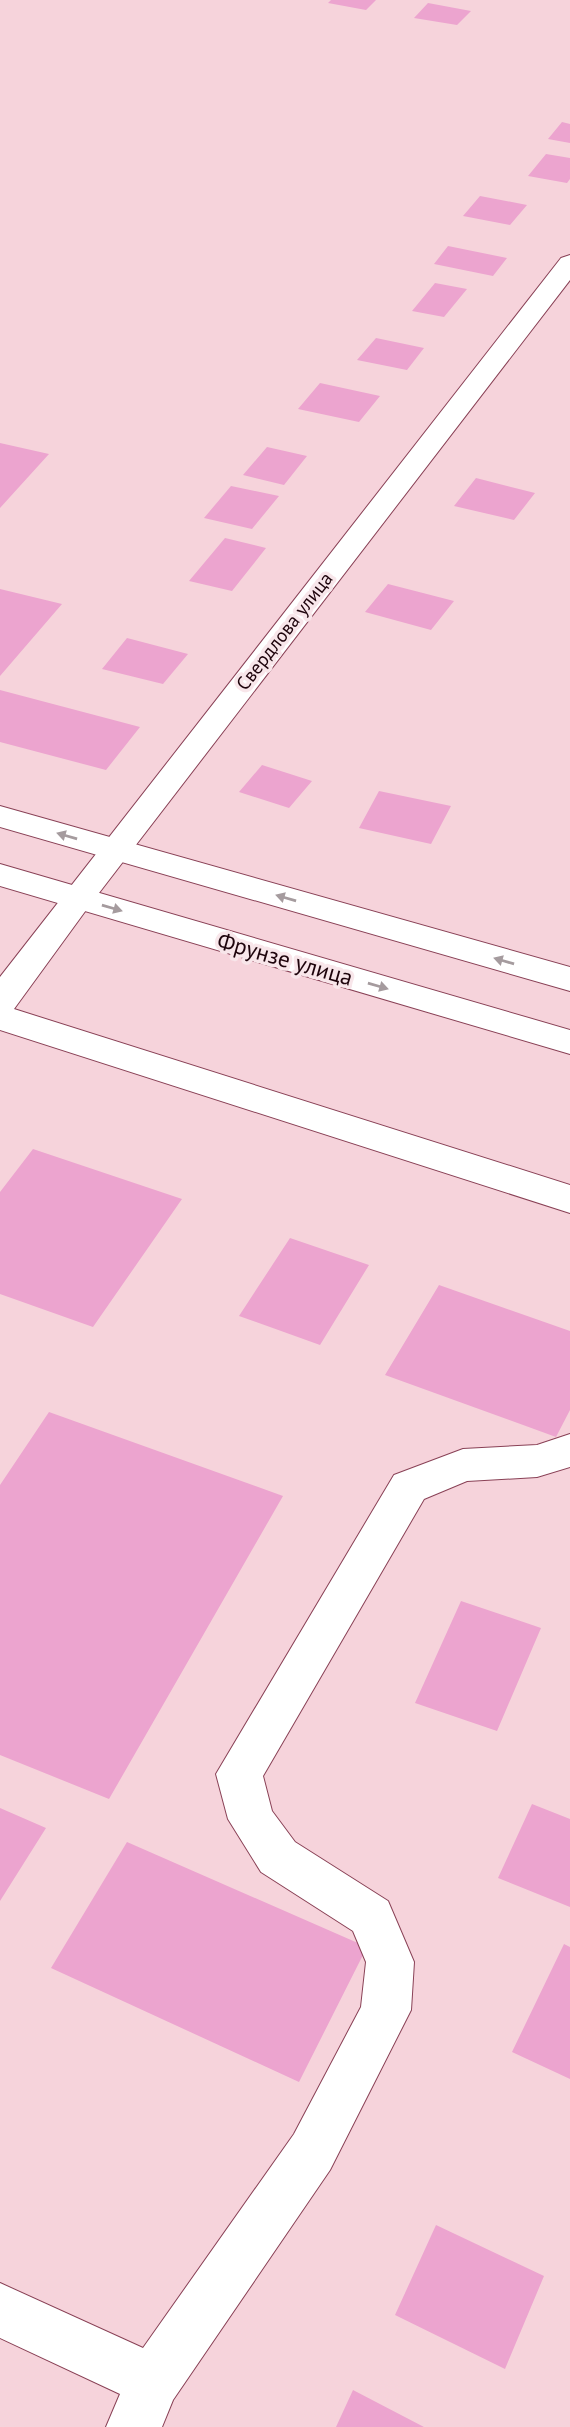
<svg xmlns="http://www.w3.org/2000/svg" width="570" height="2427" viewBox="0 0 570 2427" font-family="'PT Sans',sans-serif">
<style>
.building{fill:#eca4cf}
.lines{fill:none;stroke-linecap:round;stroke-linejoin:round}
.minor-casing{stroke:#894156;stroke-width:2}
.major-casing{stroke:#894156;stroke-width:2}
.minor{fill:#fff;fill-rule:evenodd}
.major{fill:#fff;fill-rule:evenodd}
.oneway{fill:#a59b9e}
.labels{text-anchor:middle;stroke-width:7;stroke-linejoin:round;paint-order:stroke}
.far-street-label{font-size:19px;fill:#1e040c;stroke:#f8e6ea}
.street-label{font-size:23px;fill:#1e040c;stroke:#f8e6ea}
</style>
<rect width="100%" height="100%" fill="#f6d3db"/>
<path class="building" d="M331,0h45l-10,10 -38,-7z
M428,3l43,8 -14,14 -43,-7z
M562,122l8,2v19l-22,-4z
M546,154l24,4v21l-3,4 -39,-7z
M480,196l47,9 -17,20 -47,-9z
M448,246l59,12 -14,18 -59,-12z
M435,283l32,6 -23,28 -32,-6z
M376,338l48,10 -17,22 -50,-10z
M320,383l60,13 -21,26 -61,-13z
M0,443l49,11 -49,54z
M267,447l40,9 -23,29 -41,-10z
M476,478l59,15 -21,27 -60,-14z
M231,486l48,10 -27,33 -48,-11z
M225,538l41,10 -34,43 -43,-10z
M388,584l66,17 -23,29 -66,-18z
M0,589l62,15 -62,72z
M127,638l61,16 -25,30 -61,-15z
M0,690l140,37 -34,43 -106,-28z
M262,765l50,16 -23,27 -50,-16z
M379,791l72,15 -20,38 -72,-16z
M33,1149l149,50 -89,128 -93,-33v-102z
M290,1238l79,27 -49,80 -81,-29z
M439,1285l131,46v79l-14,27 -171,-62z
M49,1412l234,84 -174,303 -109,-44v-270z
M461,1601l80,27 -44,103 -82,-28z
M532,1804l38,15v88l-72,-29z
M0,1808l46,20 -46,73z
M127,1842l240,105 -68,135 -248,-114z
M564,1944l6,3v132l-58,-27z
M436,2225l108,51 -39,93 -110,-54z
M353,2390l71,37h-88z"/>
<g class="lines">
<defs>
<path id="minor" d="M570,255v25l-481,626 -75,103 556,176v28l-570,-183v-53l561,-719z
M570,1434v33l-33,10 -70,4 -43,18 -161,277 9,35 23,31 93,59 26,61 -3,48 -81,160 -157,230 -11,27h-56l14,-33 -120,-56v-55l143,65 151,-214 67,-127 5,-45 -13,-31 -92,-59 -33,-53 -12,-45 178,-299 69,-26 74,-4z"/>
<path id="major" d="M0,806l570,161v24l-570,-164z
M0,864l570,166v24l-570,-168z"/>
</defs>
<use href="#minor" class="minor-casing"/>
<use href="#major" class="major-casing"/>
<use href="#minor" class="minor"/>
<use href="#major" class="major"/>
</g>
<defs><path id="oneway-solid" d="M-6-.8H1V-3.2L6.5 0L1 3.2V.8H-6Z" transform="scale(1.75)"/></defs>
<g class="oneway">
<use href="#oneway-solid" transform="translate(67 836) rotate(-164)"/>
<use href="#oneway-solid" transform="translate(286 898) rotate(-164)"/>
<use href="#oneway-solid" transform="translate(112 908) rotate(16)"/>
<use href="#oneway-solid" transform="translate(504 961) rotate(-164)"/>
<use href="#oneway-solid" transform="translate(378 986) rotate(16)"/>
</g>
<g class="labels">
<g class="far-street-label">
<text transform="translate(284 631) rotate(-52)" y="7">Свердлова улица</text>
</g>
<g class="street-label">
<text transform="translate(285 959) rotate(16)" y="8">Фрунзе улица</text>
</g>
</g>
</svg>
